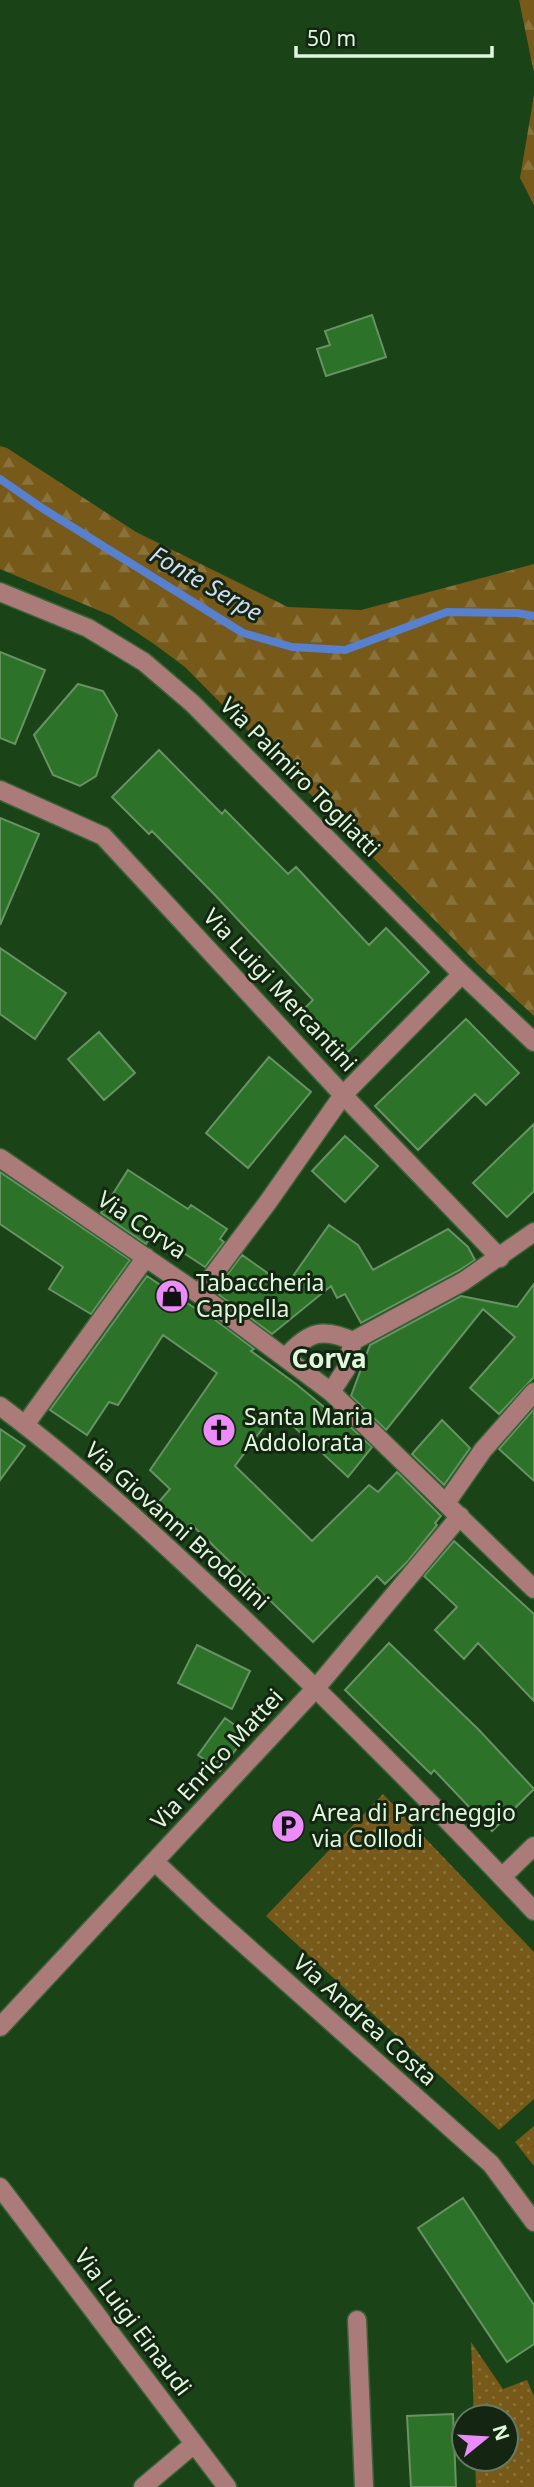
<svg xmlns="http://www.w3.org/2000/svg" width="534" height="2487" viewBox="0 0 534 2487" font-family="'Noto Sans',sans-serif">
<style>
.grass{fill:url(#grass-dots)}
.forest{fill:url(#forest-firs)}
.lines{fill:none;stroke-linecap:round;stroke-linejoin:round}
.stream{stroke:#5780cf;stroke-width:8}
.building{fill:#2c7228;stroke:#679362;stroke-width:2}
.minor-casing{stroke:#3a6137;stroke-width:21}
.minor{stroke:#aa7b79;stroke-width:18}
.labels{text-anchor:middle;stroke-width:6;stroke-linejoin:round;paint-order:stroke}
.street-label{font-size:23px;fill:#dff7dc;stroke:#142612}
.poi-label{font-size:23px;fill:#dff7dc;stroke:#142612;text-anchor:start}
.water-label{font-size:24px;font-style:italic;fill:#d0dcf1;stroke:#142612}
.quarter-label{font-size:26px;font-weight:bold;fill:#dff7dc;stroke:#142612}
</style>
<defs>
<pattern id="grass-dots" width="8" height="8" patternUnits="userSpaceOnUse" patternTransform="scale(1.75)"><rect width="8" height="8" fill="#77591a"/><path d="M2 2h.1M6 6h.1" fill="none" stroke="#8a723b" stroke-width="1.8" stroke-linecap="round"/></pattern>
<pattern id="forest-firs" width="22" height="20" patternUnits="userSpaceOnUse" patternTransform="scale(1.75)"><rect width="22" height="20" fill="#77591a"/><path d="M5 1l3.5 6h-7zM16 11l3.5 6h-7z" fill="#8a723b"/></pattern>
</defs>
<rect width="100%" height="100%" fill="#1a4418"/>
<path class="grass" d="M383,1794l151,158v147l-35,31 -233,-214z
M534,2126v40l-19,-24z
M471,2342l32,47 24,-9 7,16v91h-58l-1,-28h31v-42h-32z"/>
<path class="forest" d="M519,0h15v73z
M534,95v110l-14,-27z
M0,446l7,2 129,84 152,75 73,3 173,-46v452l-55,-51 -294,-298 -31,-23 -42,-28 -112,-47z"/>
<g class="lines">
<path class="stream" d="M0,479l42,29 201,125 49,14 53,3 102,-38 70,1 17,3"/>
</g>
<path class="building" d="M372,315l14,42 -60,19 -9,-27 13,-4 -5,-14z
M0,652l45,18 -30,74 -15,-6z
M78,684l25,7 14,24 -21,61 -16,10 -27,-11 -19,-40z
M159,750l63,64 3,-4 63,64 8,-7 73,78 17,-17 43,44 -84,83 -43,-44 11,-11 -99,-106 -62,-63 -3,3 -37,-37z
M0,818l39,16 -39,91z
M0,948l66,45 -31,46 -35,-25z
M466,1019l53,54 -33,32 -11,-11 -57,56 -43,-44z
M99,1032l36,41 -31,27 -36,-41z
M269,1057l42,35 -63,76 -42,-35z
M534,1124v67l-27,26 -34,-34z
M345,1136l33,30 -33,36 -33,-31z
M128,1170l60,39 3,-4 36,24 -7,10 4,3 -19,25 -52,-34 -7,11 -45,-31z
M0,1172l130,88 -39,54 -42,-25 14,-22 -63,-43z
M329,1225l29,20 15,25 75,-41 20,18 7,13 -17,11 -97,52 -16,-29 -8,4 -6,-12 -59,48 -53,-39 10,-13 -5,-3 18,-24 44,31z
M147,1276l58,39 1,-2 48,36 -3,2 45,33 45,37 1,-2 30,28 -24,30 -72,-67 -41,56 77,75 57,-56 9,7 19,-20 44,44 -6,7 2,2 -29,36 -23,23 -8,-8 -64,66 -122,-118 -3,4 -30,-25 12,-14 -20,-19 67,-97 -54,-38 -45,70 -9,-3 -22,33 -37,-25z
M534,1284v93l-35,37 -29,-26 45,-51 -32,-28 -97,121 -35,-34 19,-51 91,-49 56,11z
M534,1409v72l-35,-32z
M442,1420l28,28 -26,37 -32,-31z
M0,1429l25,17 -25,34z
M454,1541l80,73v87l-56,-58 -14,16 -29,-29 22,-23 -33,-31z
M389,1643l90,87 55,59 -42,42 -58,-61 -3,4 -86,-84z
M197,1645l53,26 -18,38 -54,-26z
M225,1718l22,16 -27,37 -22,-16z
M463,2198l71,107v39l-27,18 -89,-134z
M453,2414l3,73h-45l-4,-71z"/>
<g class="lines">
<defs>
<path id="minor" d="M0,592l88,36 56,34 48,41 270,271 72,68
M0,790l103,46 240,259 157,163
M0,1158l199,136 132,98 203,197
M199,1294l69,-92 75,-107 119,-121
M353,1341l111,-60 70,-49
M286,1357c22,-25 36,-30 67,-16
M331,1392l15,-23 7,-28
M0,1406c88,66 167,140 247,216 98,94 194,190 287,289
M25,1425l121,-168
M446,1503l37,-53 51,-58
M155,1862l53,50 283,252 43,58
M502,1877l32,-31
M0,2027l316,-339 144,-172
M0,2187l227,300
M357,2320l7,167
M143,2487l51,-43"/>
</defs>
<use href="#minor" class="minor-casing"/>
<use href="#minor" class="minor"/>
</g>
<defs>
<symbol id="shop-disc" viewBox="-11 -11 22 22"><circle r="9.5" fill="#ec8cfa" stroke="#142612"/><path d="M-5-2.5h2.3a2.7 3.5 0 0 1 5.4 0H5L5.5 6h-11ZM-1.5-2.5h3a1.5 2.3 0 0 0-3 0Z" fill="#111"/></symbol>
<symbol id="church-disc" viewBox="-11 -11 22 22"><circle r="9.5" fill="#ec8cfa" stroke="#142612"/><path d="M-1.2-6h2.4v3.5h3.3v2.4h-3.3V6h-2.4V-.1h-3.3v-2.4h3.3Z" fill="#111"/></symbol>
<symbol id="parking-disc" viewBox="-11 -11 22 22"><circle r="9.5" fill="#ec8cfa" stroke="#142612"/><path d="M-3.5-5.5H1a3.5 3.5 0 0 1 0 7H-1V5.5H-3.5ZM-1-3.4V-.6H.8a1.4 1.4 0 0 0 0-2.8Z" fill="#111"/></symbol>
</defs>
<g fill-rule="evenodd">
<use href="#shop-disc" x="153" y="1277" width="38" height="38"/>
<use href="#church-disc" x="200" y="1411" width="38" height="38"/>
<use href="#parking-disc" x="269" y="1807" width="38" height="38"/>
</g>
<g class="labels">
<g class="street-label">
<text transform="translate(300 777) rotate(45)" y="8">Via Palmiro Togliatti</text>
<text transform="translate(280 990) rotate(47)" y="8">Via Luigi Mercantini</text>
<text transform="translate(142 1225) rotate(34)" y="8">Via Corva</text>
<text transform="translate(177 1526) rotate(42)" y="8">Via Giovanni Brodolini</text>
<text transform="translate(217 1759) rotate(-47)" y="8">Via Enrico Mattei</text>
<text transform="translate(365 2020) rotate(42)" y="8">Via Andrea Costa</text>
<text transform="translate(133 2322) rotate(53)" y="8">Via Luigi Einaudi</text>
</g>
<g class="poi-label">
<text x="196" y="1291">Tabaccheria<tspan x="196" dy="26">Cappella</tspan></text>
<text x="244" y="1425">Santa Maria<tspan x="244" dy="26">Addolorata</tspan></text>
<text x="312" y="1821">Area di Parcheggio<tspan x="312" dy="26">via Collodi</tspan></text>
</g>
<g class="water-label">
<text transform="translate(206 584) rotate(30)" y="8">Fonte Serpe</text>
</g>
<g class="quarter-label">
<text x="329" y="1368">Corva</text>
</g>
</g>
<g transform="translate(485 2438) rotate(72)"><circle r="33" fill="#142612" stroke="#657a63" stroke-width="2"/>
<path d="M0-5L12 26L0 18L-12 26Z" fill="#ec8cfa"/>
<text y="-10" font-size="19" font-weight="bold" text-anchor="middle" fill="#dff7dc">N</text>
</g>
<path d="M296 46v10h196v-10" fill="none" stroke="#dff7dc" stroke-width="3.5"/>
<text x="307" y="46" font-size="21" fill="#dff7dc" stroke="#142612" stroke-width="5" paint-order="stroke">50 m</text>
</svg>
